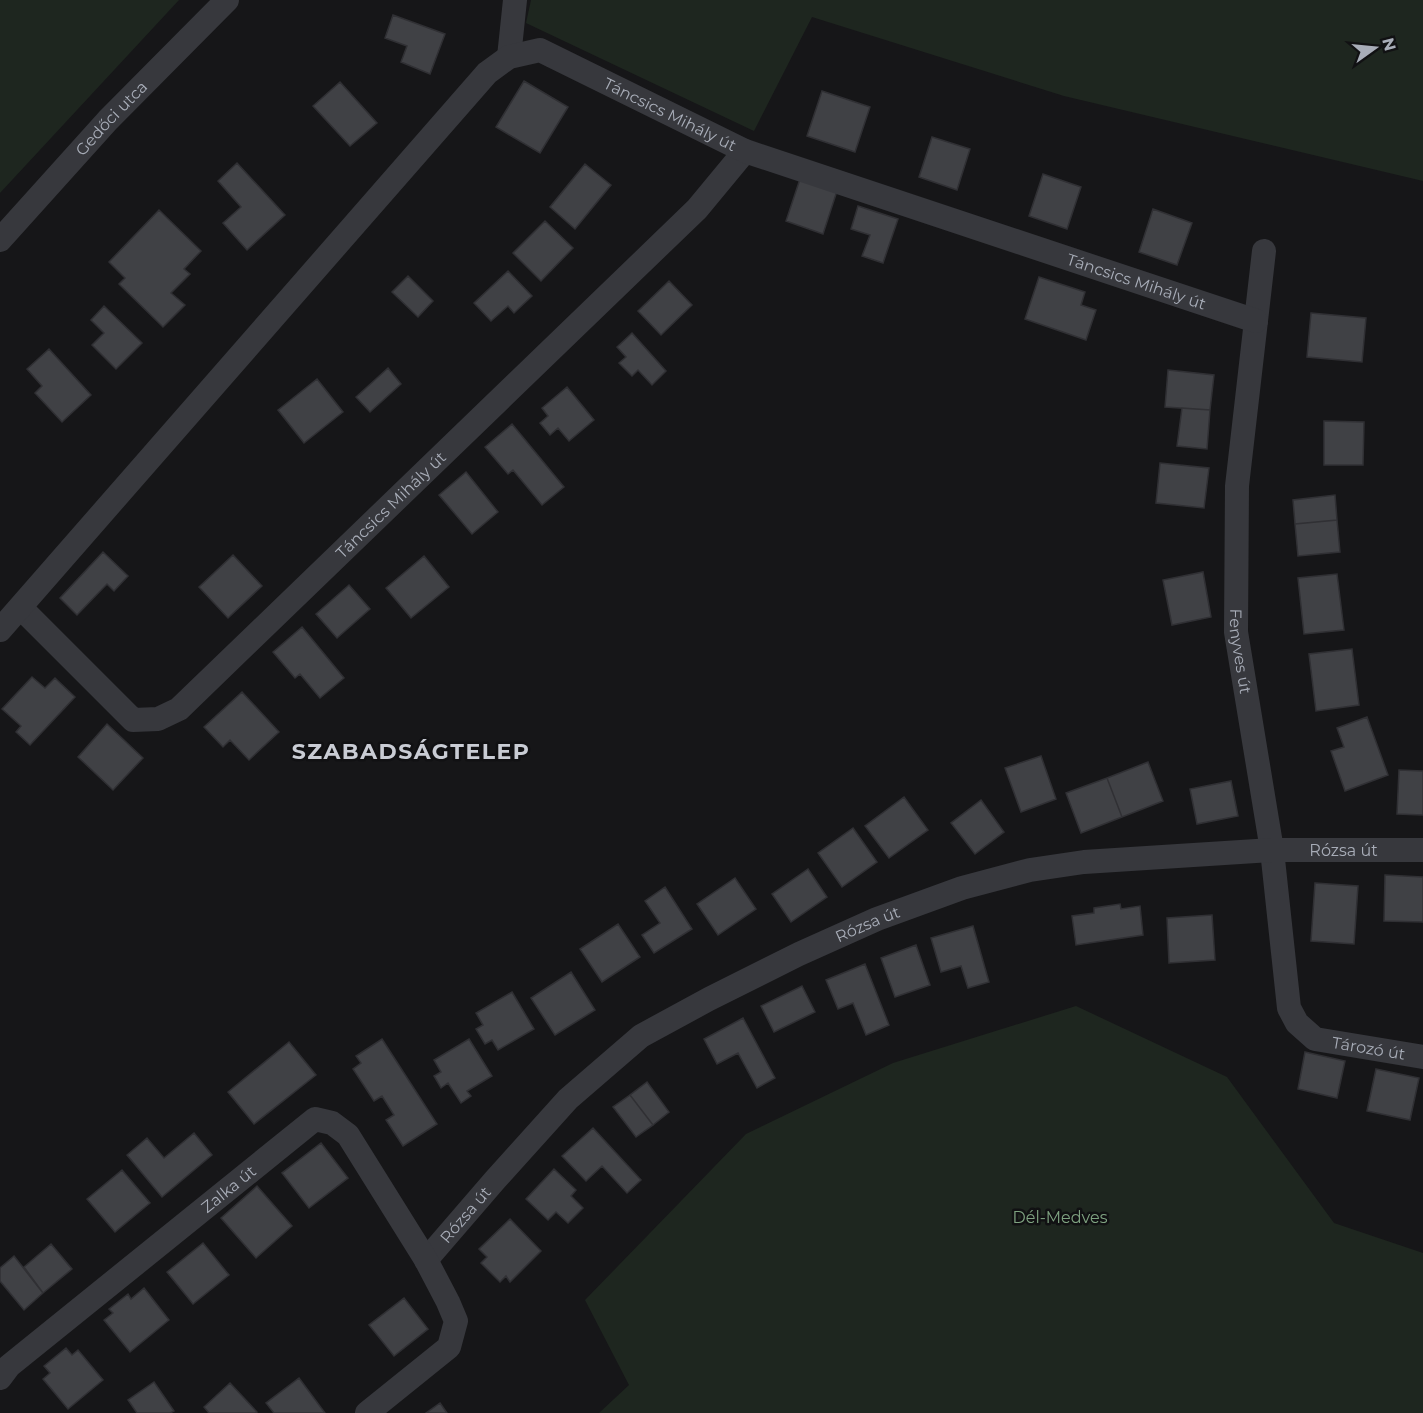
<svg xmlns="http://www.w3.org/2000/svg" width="1423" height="1413" viewBox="0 0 1423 1413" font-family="Montserrat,sans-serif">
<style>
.green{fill:#1e261f}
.building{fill:#404145;stroke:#303034;stroke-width:1.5}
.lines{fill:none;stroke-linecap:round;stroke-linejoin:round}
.minor{stroke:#37383d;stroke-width:24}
.labels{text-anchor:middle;stroke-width:5;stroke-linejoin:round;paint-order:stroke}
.street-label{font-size:16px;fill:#a8adb8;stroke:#111113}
.park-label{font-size:16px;fill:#7fa381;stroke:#111113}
.district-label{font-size:22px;font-weight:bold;letter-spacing:1.5px;fill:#c9ccd4;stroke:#111113}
</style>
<rect width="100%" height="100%" fill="#161618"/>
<path class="green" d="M0,0h179l-179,193z
M531,0h892v181l-359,-85 -252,-79 -58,114 -228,-108z
M1076,1006l151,71 107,146 89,30v160h-824l30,-28 -44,-85 161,-166 147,-71z"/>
<path class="building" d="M393,15l52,19 -15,40 -29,-12 6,-16 -22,-8z
M524,81l44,26 -28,46 -44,-26z
M340,82l37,41 -27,23 -37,-40z
M822,91l48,16 -15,45 -48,-16z
M932,137l38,12 -13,41 -38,-13z
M237,163l48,52 -38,35 -24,-27 18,-16 -23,-26z
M585,164l26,21 -36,44 -25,-22z
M1043,174l38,13 -14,42 -38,-13z
M800,179l37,12 -14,43 -37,-13z
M858,206l40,13 -15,44 -21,-7 8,-21 -19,-6z
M1153,209l39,14 -15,42 -38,-13z
M159,210l42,41 -17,18 6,5 -19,19 14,12 -22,22 -44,-43 6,-6 -16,-16z
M545,221l28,27 -32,33 -28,-28z
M508,271l24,25 -18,17 -6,-7 -17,15 -17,-18z
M408,276l25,25 -15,16 -26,-25z
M1039,277l46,15 -4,13 15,5 -10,30 -61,-21z
M669,281l23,24 -31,30 -23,-24z
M104,306l38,37 -26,26 -24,-24 12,-12 -13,-13z
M1311,313l55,5 -4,44 -55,-5z
M632,333l34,38 -14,14 -14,-15 -6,6 -13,-13 7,-6 -9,-10z
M49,349l42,46 -29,27 -27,-29 7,-7 -15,-17z
M388,368l13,16 -31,28 -14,-15z
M1168,370l46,5 -4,35 -45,-3z
M317,379l26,33 -39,31 -26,-33z
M567,387l27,33 -25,21 -11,-13 -8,7 -10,-12 8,-7 -6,-8z
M1182,408l28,2 -3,39 -30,-3z
M1324,421l40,1 -1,43h-39z
M512,424l52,63 -22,18 -29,-35 -5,4 -23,-27z
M1160,463l49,5 -5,40 -48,-5z
M466,472l32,40 -26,22 -33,-39z
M1335,495l2,25 -42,4 -2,-24z
M1337,520l3,32 -42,4 -3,-32z
M103,552l25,24 -14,15 -7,-7 -30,31 -17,-17z
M233,555l29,31 -34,32 -29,-31z
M424,556l25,31 -38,31 -25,-30z
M1203,572l8,45 -39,8 -9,-45z
M1337,574l7,56 -40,4 -6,-56z
M349,585l21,24 -33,29 -21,-24z
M302,627l42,51 -24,20 -20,-24 -5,4 -22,-26z
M1352,649l7,56 -43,6 -7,-57z
M32,677l13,11 10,-10 20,19 -45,48 -14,-13 5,-6 -19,-17z
M242,692l37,40 -30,28 -19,-20 -7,7 -19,-20z
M1367,717l21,58 -43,16 -14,-40 13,-4 -7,-19z
M107,724l36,34 -30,32 -35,-33z
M1041,756l15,43 -35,13 -16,-44z
M1148,762l15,39 -41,16 -15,-39z
M1399,770l24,1v44l-26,-1z
M1107,778l15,39 -41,16 -15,-40z
M1231,781l7,35 -41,8 -7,-35z
M904,797l24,33 -39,28 -24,-32z
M981,800l23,32 -29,22 -24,-31z
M853,828l24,34 -35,25 -24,-34z
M808,869l19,28 -36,25 -19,-28z
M1385,875l38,2v45l-39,-1z
M735,878l21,31 -38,26 -21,-31z
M1315,883l43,3 -4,58 -43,-3z
M665,887l27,42 -38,24 -12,-18 18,-12 -15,-22z
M1120,904l1,5 19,-3 3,29 -67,10 -4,-29 22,-3v-5z
M1212,915l3,45 -46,3 -2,-45z
M618,924l22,33 -38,25 -22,-33z
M973,926l16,56 -21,6 -7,-22 -20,6 -10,-34z
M916,945l14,40 -35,12 -14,-39z
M865,964l24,61 -23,10 -13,-32 -15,6 -12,-29z
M571,972l24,38 -40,25 -24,-37z
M802,986l13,26 -41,20 -13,-26z
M512,992l22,37 -36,21 -6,-10 -7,4 -9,-15 7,-4 -7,-12z
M743,1018l32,60 -18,10 -19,-35 -21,11 -13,-25z
M382,1039l55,85 -34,22 -17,-26 8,-5 -12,-19 -8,5 -21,-32 8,-6 -5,-7z
M469,1039l23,37 -25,15 4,5 -10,7 -13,-20 -7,5 -7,-12 7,-4 -7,-12z
M289,1042l27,33 -62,49 -26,-32z
M1305,1052l40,9 -8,37 -39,-9z
M1376,1069l43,9 -9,42 -43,-9z
M647,1082l22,30 -16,13 -23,-30z
M630,1095l23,30 -17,12 -23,-30z
M593,1128l48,52 -14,13 -25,-27 -16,15 -24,-25z
M194,1133l18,22 -50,42 -35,-42 20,-17 17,20z
M321,1143l27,35 -39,30 -27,-35z
M554,1169l22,21 -5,6 12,12 -15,15 -12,-11 -8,8 -22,-21z
M122,1170l28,33 -35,29 -28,-33z
M257,1186l35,40 -36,32 -35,-40z
M510,1219l31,32 -31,31 -4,-6 -6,6 -19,-19 6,-6 -8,-8z
M203,1243l26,32 -36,29 -26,-32z
M51,1244l21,25 -29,24 -19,-26z
M14,1256l29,37 -19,17 -24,-29v-13z
M144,1288l25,32 -39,32 -26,-32 9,-7 -4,-4 19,-15 3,5z
M404,1298l24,31 -34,27 -25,-31z
M66,1348l6,7 6,-5 25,30 -35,29 -25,-30 7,-6 -6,-7z
M299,1378l26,35h-51l-8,-10z
M154,1382l20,29 -4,2h-33l-9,-13z
M230,1383l27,29 -2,1h-46l-5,-6z
M440,1403l7,10h-21z"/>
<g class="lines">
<g class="minor">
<path d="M509,57l6,-57"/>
<path id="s1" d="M0,240l108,-120 119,-120"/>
<path id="s2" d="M1264,251l-27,235 -1,146 36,218 17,158 8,15 18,16 108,18"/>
<path id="s3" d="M21,608l112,112 25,-1 21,-10 518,-500 48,-58"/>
<path id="s4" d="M0,630l487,-557 22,-16 31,-7 205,101 511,170"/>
<path id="s5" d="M426,1260l69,-80 73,-81 73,-63 68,-37 90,-45 78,-35 85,-31 68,-18 54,-8 188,-12h151"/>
<path id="s6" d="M0,1378l9,-12 306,-247 17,4 16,12 78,125 22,42 8,19 -7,26 -82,66"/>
</g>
</g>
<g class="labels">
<g class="street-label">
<text dy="6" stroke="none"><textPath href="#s4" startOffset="944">Táncsics Mihály út</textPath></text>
<text dy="6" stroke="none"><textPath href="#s1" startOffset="165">Gedőci utca</textPath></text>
<text dy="6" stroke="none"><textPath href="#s4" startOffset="1440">Táncsics Mihály út</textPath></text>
<text dy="6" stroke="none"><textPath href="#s3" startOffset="501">Táncsics Mihály út</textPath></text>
<text dy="6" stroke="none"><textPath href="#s2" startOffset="402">Fenyves út</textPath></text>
<text dy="6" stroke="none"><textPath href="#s5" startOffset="1050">Rózsa út</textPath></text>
<text dy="6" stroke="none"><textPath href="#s5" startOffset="564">Rózsa út</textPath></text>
<text dy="6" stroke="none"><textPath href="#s2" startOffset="858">Tározó út</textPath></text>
<text dy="6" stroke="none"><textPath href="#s6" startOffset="297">Zalka út</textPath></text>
<text dy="6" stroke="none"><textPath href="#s5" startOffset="60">Rózsa út</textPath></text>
</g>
<g class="park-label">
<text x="1060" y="1223">Dél-Medves</text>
</g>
<g class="district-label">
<text x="411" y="759">SZABADSÁGTELEP</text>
</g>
</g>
<g transform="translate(1375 48) rotate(75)" stroke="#111113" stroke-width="4.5" paint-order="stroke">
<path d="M0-4.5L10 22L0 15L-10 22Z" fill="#a8adb8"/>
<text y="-9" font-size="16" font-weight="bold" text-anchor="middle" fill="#a8adb8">N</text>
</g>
</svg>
